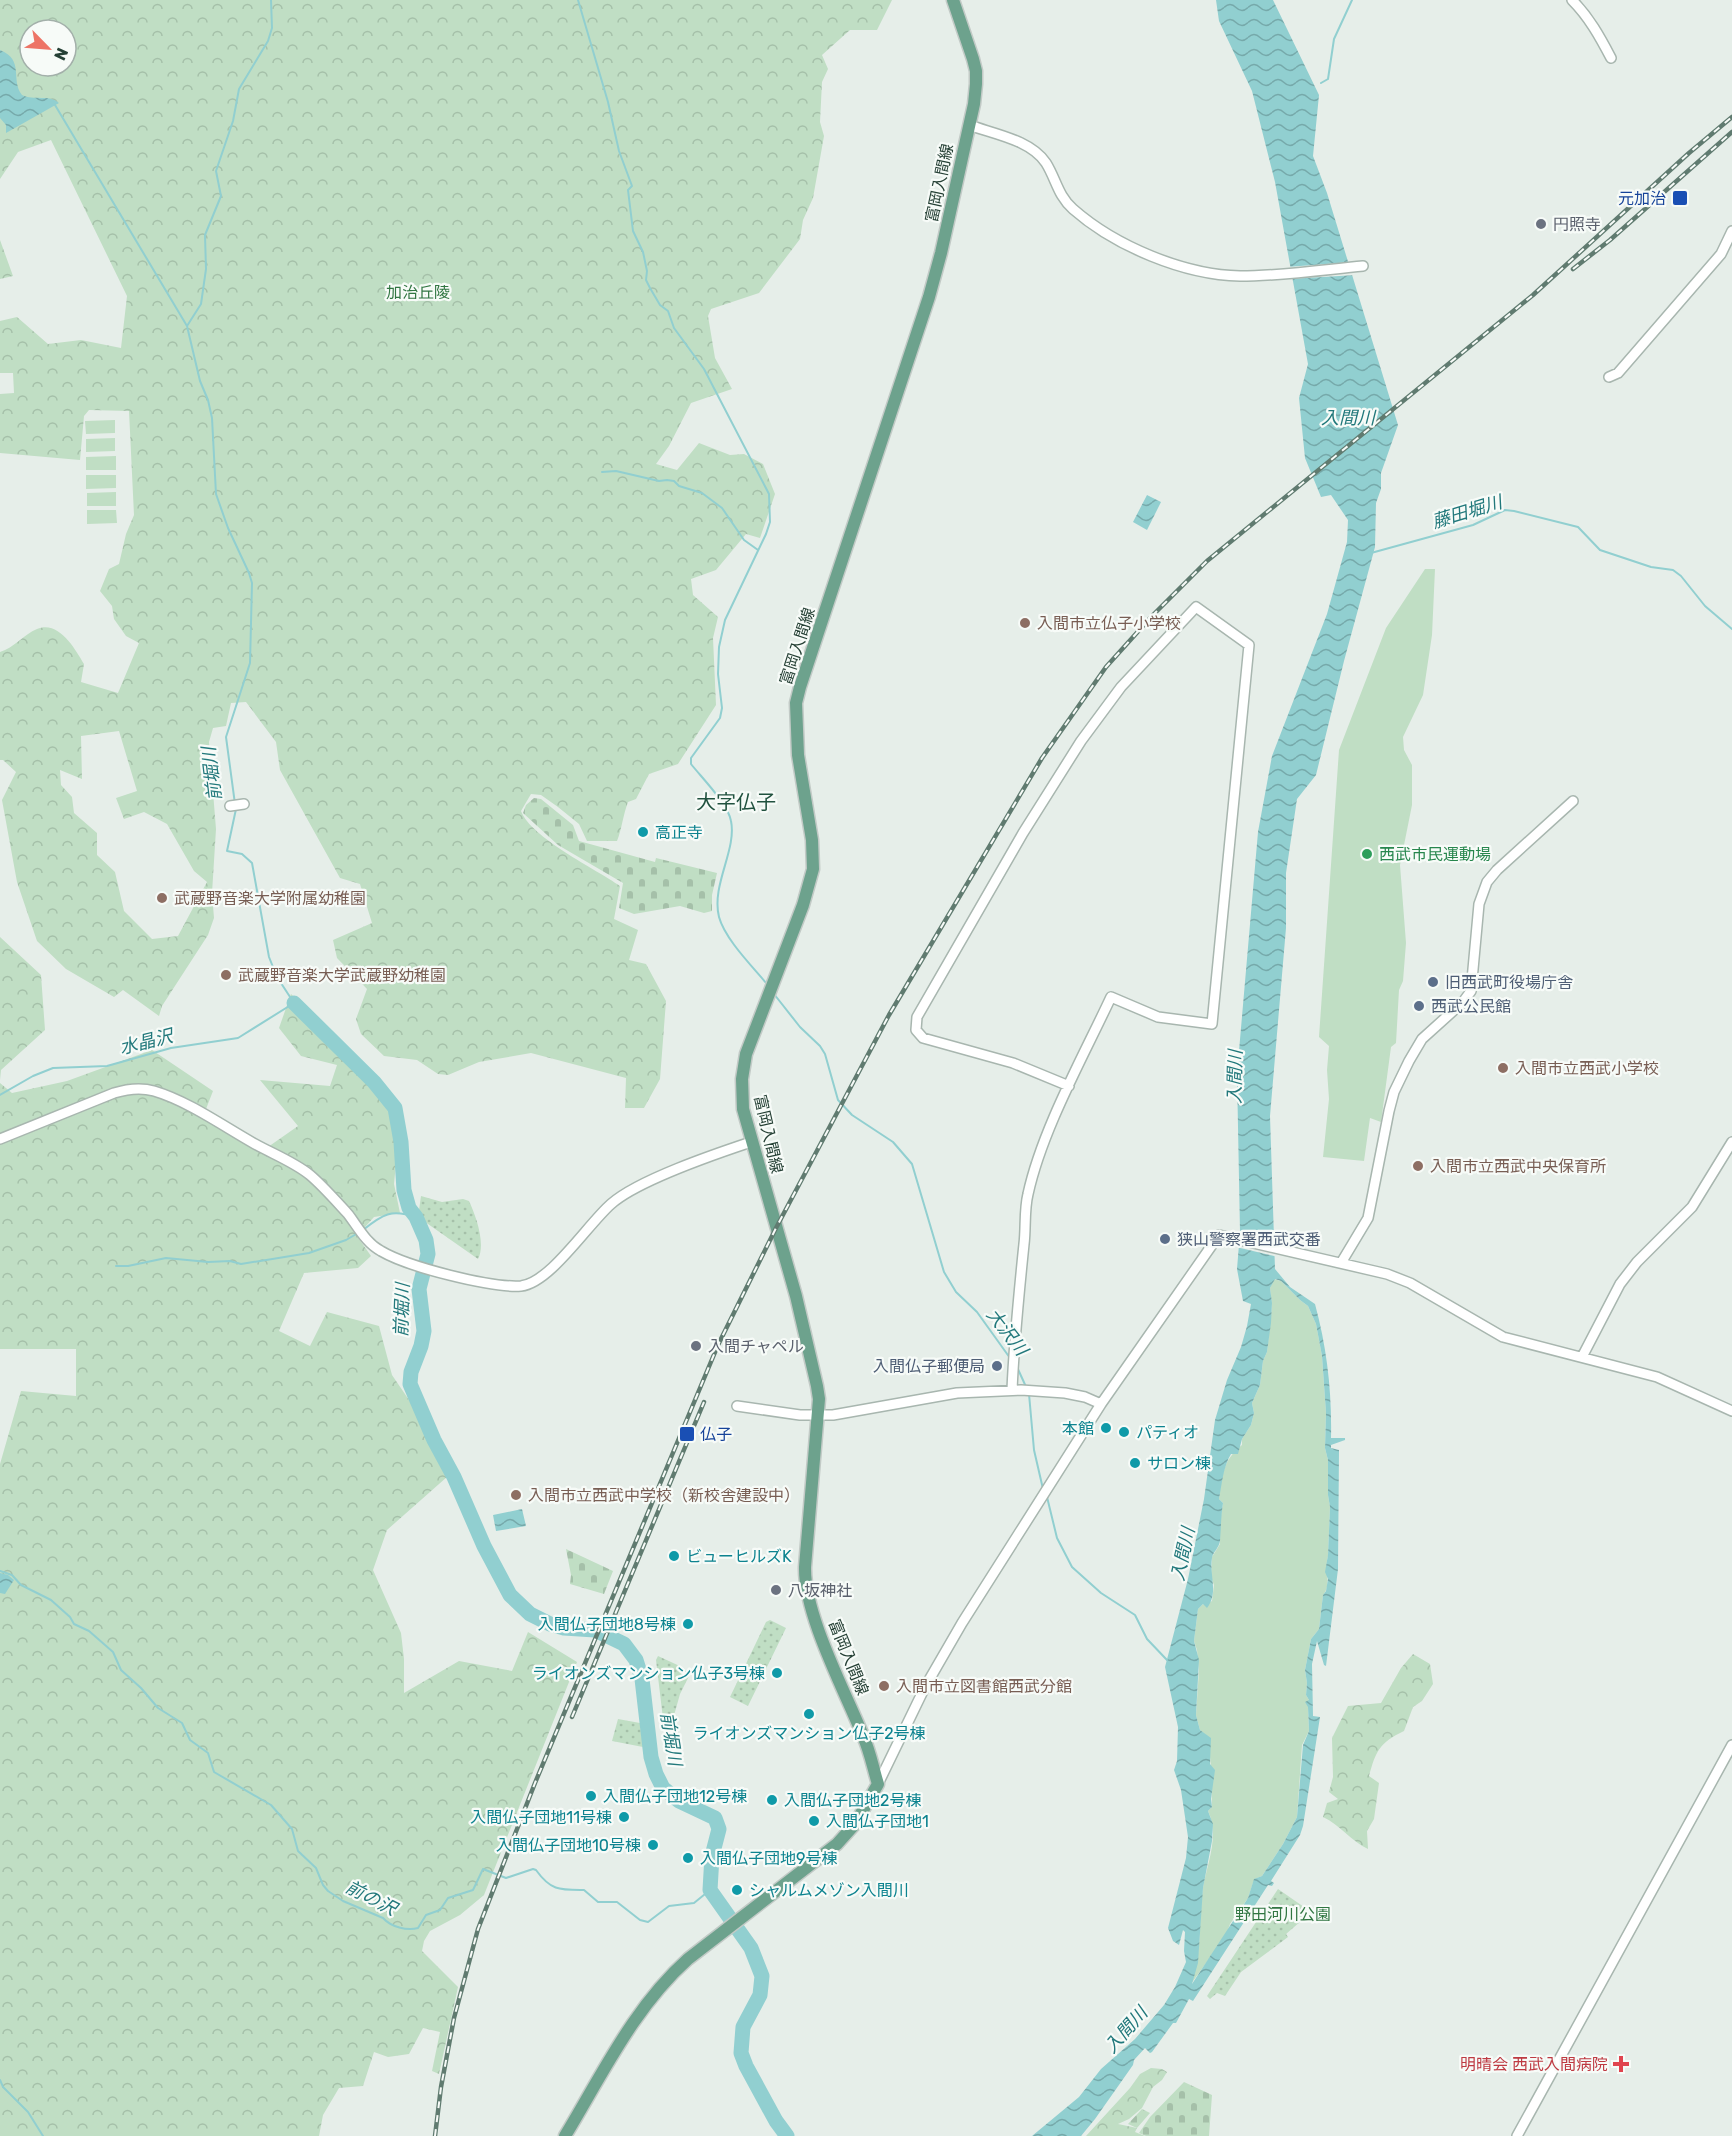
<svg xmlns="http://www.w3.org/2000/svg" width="1732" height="2136" viewBox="0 0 1732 2136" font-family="Rubik,'Noto Sans JP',sans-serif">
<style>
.green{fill:#c0dec4}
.forest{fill:url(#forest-crowns);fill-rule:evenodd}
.cemetery{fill:url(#cemetery-stones)}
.park{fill:url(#park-dots)}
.water{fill:url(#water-waves);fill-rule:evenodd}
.pier{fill:#e6eee9}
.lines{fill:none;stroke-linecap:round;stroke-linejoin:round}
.stream{stroke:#91cfd0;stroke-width:2}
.river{stroke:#91cfd0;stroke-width:15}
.minor-casing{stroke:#a8b6af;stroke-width:12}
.major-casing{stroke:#c2cac6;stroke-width:15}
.minor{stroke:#fff;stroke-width:9}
.major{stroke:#6da28d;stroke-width:12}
.rail-casing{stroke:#607b70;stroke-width:4.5}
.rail{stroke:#f7fbf8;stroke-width:2;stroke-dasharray:7;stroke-linecap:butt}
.transit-dot{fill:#1a4fb4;stroke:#f7fbf8;stroke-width:2}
.worship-dot{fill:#6b7280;stroke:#f7fbf8;stroke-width:2}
.education-dot{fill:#8d6e63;stroke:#f7fbf8;stroke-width:2}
.culture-dot{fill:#0f9aa8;stroke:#f7fbf8;stroke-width:2}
.leisure-dot{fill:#2e9e5b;stroke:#f7fbf8;stroke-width:2}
.service-dot{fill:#5c6f8a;stroke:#f7fbf8;stroke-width:2}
.health-dot{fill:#e0444e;stroke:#f7fbf8;stroke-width:2}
.labels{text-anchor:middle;stroke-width:4.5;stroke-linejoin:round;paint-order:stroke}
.street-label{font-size:16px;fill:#254035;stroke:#f7fbf8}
.transit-label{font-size:16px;fill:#164399;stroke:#f7fbf8;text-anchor:end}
.worship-label{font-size:16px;fill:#5b616d;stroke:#f7fbf8;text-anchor:start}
.park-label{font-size:16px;fill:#317642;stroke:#f7fbf8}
.education-label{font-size:16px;fill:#785e54;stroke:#f7fbf8;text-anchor:start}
.culture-label{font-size:16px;fill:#0d838f;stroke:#f7fbf8;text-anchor:start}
.leisure-label{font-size:16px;fill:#27864d;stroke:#f7fbf8;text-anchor:start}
.service-label{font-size:16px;fill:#4e5e75;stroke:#f7fbf8;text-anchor:start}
.health-label{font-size:16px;fill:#be3a42;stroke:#f7fbf8;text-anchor:end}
.water-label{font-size:18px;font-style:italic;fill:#21787b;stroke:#f7fbf8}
.quarter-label{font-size:20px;fill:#21523f;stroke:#f7fbf8}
</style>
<defs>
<pattern id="forest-crowns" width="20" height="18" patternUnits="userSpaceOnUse" patternTransform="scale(1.5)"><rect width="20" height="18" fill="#c0dec4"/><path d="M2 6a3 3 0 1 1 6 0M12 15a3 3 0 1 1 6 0" fill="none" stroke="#a5c0a9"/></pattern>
<pattern id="cemetery-stones" width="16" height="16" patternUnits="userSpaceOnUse" patternTransform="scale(1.5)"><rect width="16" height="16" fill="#c0dec4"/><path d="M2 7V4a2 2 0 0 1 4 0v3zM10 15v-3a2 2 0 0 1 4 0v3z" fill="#a5c0a9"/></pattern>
<pattern id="park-dots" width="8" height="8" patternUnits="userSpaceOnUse" patternTransform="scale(1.5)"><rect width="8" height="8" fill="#c0dec4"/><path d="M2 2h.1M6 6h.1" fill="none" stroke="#a5c0a9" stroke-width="1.8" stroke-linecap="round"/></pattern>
<pattern id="water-waves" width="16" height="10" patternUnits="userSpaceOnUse" patternTransform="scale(1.5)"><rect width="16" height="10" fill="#91cfd0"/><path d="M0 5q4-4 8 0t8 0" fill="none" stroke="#76a9aa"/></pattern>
</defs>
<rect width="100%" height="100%" fill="#e6eee9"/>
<path class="green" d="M115,420v13l-29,1 -1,-13z
M115,438v13l-29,1v-13z
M116,456v14h-30v-13z
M86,475h30v13l-30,1z
M116,492v14h-29v-13z
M87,510h29l1,13 -30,1z
M1425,569h10l-3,66 -9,60 -20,42 1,13 8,15v40l-12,60 6,78 -3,38 -4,9 -3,53 -5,4 -10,75 -11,-4 -6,43 -41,-4 6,-58 -2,-29 2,-24 -10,-9 20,-287 47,-122z
M1274,1279l7,2 19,19 8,6 8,18 6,32 4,57 -1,35 3,12v35l2,12 -2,49c-4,12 4,29 -5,39l-4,34 -8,10 -6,31 2,13 -1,12 3,5 -1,7 1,24 -7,14 -5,72 -14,27 -21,32 -5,2 -4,5 -5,15 -18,26 -4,11 -35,49c12,-34 7,-62 12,-96 4,-24 17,-53 5,-77l4,-4 -1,-40 -3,-30 -8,-7 -4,-15 3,-45 -2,-20 -3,-9 4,-32 5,-5 2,1 7,-4 2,-16 -3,-8 1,-20 8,-13v-22l3,-19 -4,-4c3,-24 4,-39 23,-54v-6l9,-14 3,-12 -2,-10 8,-18 3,-24 4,-9 5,-46 -2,-18z"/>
<path class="forest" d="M0,0h892l-15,30h-27l-28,25 6,14 -6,13 -2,40 4,14 -11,62 -10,22 -3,19 -41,54 -48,16 -3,7 7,42 17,31 -41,14 -22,43 -13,18 21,6 22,-27 31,12 14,-1 19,10 12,30 -15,44 -14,-4 -30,36 -25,9 2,16 25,22 -5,21 3,67 -38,59 -29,10 -13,25 -8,3c-5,13 -6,26 -11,39h-30l-8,-17 -21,-17 -17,-12 -10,-1 -10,17c10,27 75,58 99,75l-6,33 24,11 -9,30 17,4 20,37 -6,78 -16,29h-19l1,-30 -95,-25 -52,9 -31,13 -10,-1 -21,-14 -33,-4 -23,-22 -5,-15 11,-30 -30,-31 -4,-18 39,-17 -12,-39 -20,-6 -60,-108 -4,-28 -30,-40 -15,1 -5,23 -13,2 -4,14 7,87 -4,64 2,25 -6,17 -46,71 -3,10 -36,-26 -9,7 -48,-28 -29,-28 -20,-59 -15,-82 14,-28 -13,-12h-3v-108c14,-4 24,-18 37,-23 22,-9 38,20 47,35l-3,18 37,11 21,-50 -13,-7 -12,-17 -2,-13 -12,-15 9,-22 10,-5 7,-30 8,-19 -5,-104 -40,-1 -5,6 -4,44 -80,-7v-59l14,-1 -1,-20h-13v-52l17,-4 31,27 33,-4 40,8 6,-52 -76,-156 -33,12 -18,27zM30,30h36v36h-36zM119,731l18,60 -21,7 8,21 20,-7 23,12 27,47 13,11 -29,54 -26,3 -28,-28 -9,-39 -18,-17v-22l-23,-20 -2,-16 -11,-12 -1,-15 22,9 -1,-43z
M0,240l13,36 -13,3z
M0,937l41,38 4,55 -44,40 -1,10z
M291,994l87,85 21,53 -5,52 6,29 -26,4 -17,19 14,20 -13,12 -54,5 -25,58 31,15 17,-34 52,14 13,49 64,94 -69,61 -14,40 28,63 3,26v34l55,-32 53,10 16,-39 49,30 -93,233 -24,20 -30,16 -6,10 -2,10 36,36 -19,87 -7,-3 8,-39 -17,-4 -14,26 -21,3 -14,-5 -11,34 -24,2 -16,27 -4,21h-319v-672l21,-73 55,5v-47h-76v-266l12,10 55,-12 85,-31 61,41 -7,18 62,38 30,-21 -38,-46 70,6 7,-21 -36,-9 -22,-28z
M1413,1654l17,10 3,20 -11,17 -9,6 -9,24c-25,12 -28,20 -35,45l10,7 -5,36 -7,12 1,18c-17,-8 -28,-24 -45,-32l4,-14 11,-4 -9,-7 4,-15 -1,-39 16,-32 33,-3 20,-35z
M1151,2068l11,1 5,3 -5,8 -9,7 -11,21 -13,11 -11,5 19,4 -2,4 10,4h-59l44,-48 10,-14z"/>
<path class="cemetery" d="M534,798l7,1 32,26 6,16 76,21 1,-4 61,15 -5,22v16l-8,2 -24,-7 -46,8 -15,-6 4,-25 -65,-38 -35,-32 3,-8z
M566,1549l47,22 -9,23 -34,-10 1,-9z
M1184,2082l28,13 -3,41h-63l-7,-3 11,-16z
M1142,2109l8,4 -13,15 -9,-4z"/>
<path class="park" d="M421,1196l21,6 21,-3 6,2c7,15 17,43 9,58l-60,-42z
M770,1620l16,8 -38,78 -18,-9 36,-75z
M658,1656l26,12 5,8 -9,18 -14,50 -10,-84z
M618,1719l22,4 3,24 -31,-6z
M1278,1889l26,18 4,8 -22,19 2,3 -47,35 -16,24 -8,-3 -7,6 -3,-3z"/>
<path class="water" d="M1216,0h57l46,95 -6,61 14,37 71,232 -17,48v16l-5,14 -1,44 -31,114 -28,114 -19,24 -11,74v55l-16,188 5,153 15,18 25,17c12,44 17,88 16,134h14v2l-14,5v3l8,2 -1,119 -12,97 -2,-1 -7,-24 -5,23 1,52 7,1 -17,109 -3,9 -29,46 3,2 -2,3 -4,-1 -75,116 -4,-2 -13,24h-3l-21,29 -2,1 -5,-5 -11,12 -1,5 -38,54 -14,17h-49l47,-39 22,-28 34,-30 29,-34 11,-18 11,-25 -2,-11 1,-19 -2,-2 -4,15 -6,-4 -5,-13 18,-70 2,-21 -7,-47 -7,-20 3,-9 1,-34 -13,-60 23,-88 16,-80 11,-79 12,-40 14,-33 6,-21 4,-22 -8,-3 -6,-32 3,-37 -3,-158 21,-242 14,-76 55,-142 20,-72 1,-22 -17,-25 -10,2 -16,-39 -6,-60 9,-34 -33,-182 -23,-91 -33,-70zM1275,1279l6,2 19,19 8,6 8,18 6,32 4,57 -1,35 3,12v35l2,12 -2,48 -3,17 3,7 -2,12 -3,4 -4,34 -8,10 -6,31 2,13 -1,12 3,5 -4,2 3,5 1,24 -6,14 -6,72 -14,27 -21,32 -8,3 -6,19 -56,86 6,-21 5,-75 9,-47 1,-17 -5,-13 4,-4 -1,-8 4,-29 -5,-6 1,-26 -11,-8 -4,-15 3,-55 -5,-19 4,-32 5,-5 4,4c12,-15 2,-33 5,-50 1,-6 7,-10 8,-17 1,-13 1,-25 3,-38l-4,-4c3,-15 4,-32 12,-45h7l4,-15 9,-14 3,-12 -2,-10 8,-18 3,-24 4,-9 4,-29 1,-20 -2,-15z
M0,50c25,10 10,29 22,45 12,6 27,-1 37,8l-53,30v-8l-6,-7z
M1147,495l14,7 -14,28 -14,-8z
M522,1509l4,17 -30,5 -3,-16z
M0,1573l8,2 6,5 -9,14 -5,-1z"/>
<path class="pier" d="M1352,262l4,13 -67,4 -2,-12z
M1237,1230l41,10v17l-42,-10z"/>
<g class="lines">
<path class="stream" d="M578,0l30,102 11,49 13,35 -4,4 5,41 10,21 4,19 -1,9 4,8 10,17 8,6 6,17 30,41 65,125 1,28 -4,12 -41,86 -6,27 -1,27 4,34 -2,10 -29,40v6c11,14 37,40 40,57 6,29 -20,64 -12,96 6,22 33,49 48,67
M1321,83l7,-4 6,-40 18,-39
M55,105l132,221 13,55 8,19 4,18 4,76 12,34 21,45 3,10 -2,80 -24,74 9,67
M187,326l14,-22 5,-35 -1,-34 16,-39 -5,-25 17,-50 6,-32 29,-48 4,-13 -1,-28
M602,472l14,-1 43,10 8,-1 7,1 5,5 23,7 20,15 22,32 14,10
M1371,553l102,-28 32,-15 9,1 64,16 22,23 51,17 22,3 8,6 24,30 27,23
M774,994l26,33 20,19 5,8 13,46 14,15 41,27 19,22 32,108 12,20 21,20 33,46
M0,1095l33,-19 20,-8 54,-2 64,-18 67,-10 56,-35 -17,-26 -8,-20 -17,-94 -10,-9 -15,-3 9,-42
M363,1230c20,-16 28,-21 53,-13
M116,1266h12l38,-8 42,4 22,-1 11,3 68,-11 37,-13 12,-7
M1017,1367l10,22
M1029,1394l5,56 9,39
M1047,1497l10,41 15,29 29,26 34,22 12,24 20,21
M0,1571l12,4 9,10 30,15 19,17 4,7 15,7 24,21 8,18 20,18 17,20 24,15 8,17 18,13 6,19 57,33 21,24 6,22 18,17 7,17 5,6 15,10 40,17c8,9 24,13 35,10l8,-13 14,-5 8,-12 25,-8 10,-21 23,9 27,-9 3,1c15,21 24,20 48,20l14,12h19l23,18 8,2 21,-16 25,-3 16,-13
M0,2080l3,7 25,25 15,24"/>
<path class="river" d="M294,1003l80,79 21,26 6,34 3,48 5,18 7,9 10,23 2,14 -9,35 5,42 -3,15 -10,26 -1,12 24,56 20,37 30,69 26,49 20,19 20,10 14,4 31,2 29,14 12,16 6,19 9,78 5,17 7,14 16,13 36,17 4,11 -7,27 -2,34 41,58 11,28 -2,19 -17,32 -2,26 5,13 30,55 11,15"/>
<defs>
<path id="minor" d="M1572,0c17,17 28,37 39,58
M969,125c25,9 62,15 77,38 10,16 12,33 27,46 42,37 111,66 167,67 41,0 82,-6 123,-10
M1609,377l9,-4 103,-119 11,-23
M230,806l14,-2
M0,1139l114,-46c13,-4 26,-6 40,-2 34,10 69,35 101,53 18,10 39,18 55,31 13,11 26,26 38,39 10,13 18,29 33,37 27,16 110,37 140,35 29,-3 67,-62 90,-82 27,-24 104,-50 140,-62
M1341,1263l27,-45 21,-107 5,-19 15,-31 13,-22 41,-37 8,-11 8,-87 8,-22 10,-12 76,-69
M1582,1357l38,-73 17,-22 55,-55 40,-65
M1012,1390c2,-49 7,-97 12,-146 2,-16 0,-34 4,-50 14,-64 55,-137 83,-197l47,20 54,7 37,-379 -53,-38 -75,80 -40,54 -58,92 -106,184 -1,13 7,8 90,25 56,23
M737,1406l63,9h33l124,-22 64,-3 44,3 20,4 16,7
M878,1784l47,-97 37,-64 139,-219 118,-169 168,39 23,9 93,54 154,40 75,34
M1517,2136l215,-391"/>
<path id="major" d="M565,2136c37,-61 69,-129 123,-177l149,-115 18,-20 23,-40c-5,-16 -8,-33 -15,-48 -18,-45 -59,-121 -58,-169l14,-168 -2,-13 -21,-90 -53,-187 -1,-30 4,-25 57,-149 10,-36 -1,-29 -14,-85 -2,-52 4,-16 129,-390 12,-44 33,-149 2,-20v-13l-3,-12 -20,-59"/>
</defs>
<use href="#minor" class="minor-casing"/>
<use href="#major" class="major-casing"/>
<use href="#minor" class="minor"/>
<use href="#major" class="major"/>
<defs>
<path id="rail" d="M1573,269l37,-29 122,-108
M572,1717l132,-315
M435,2136l6,-49 13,-69 24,-89 57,-146 183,-438 58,-117 113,-213 153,-257 64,-91 46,-51 55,-55 326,-266 156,-142 43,-36"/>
</defs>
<use href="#rail" class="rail-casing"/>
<use href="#rail" class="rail"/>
</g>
<g class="transit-dot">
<rect x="1672" y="190" width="16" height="16" rx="3"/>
<rect x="679" y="1426" width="16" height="16" rx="3"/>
</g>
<g class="worship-dot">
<circle cx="1541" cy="224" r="6"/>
<circle cx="696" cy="1346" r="6"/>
<circle cx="776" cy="1590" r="6"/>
</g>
<g class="education-dot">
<circle cx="1025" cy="623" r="6"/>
<circle cx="162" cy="898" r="6"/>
<circle cx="226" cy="975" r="6"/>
<circle cx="1503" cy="1068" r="6"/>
<circle cx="1418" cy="1166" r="6"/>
<circle cx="516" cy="1495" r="6"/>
<circle cx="884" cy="1686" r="6"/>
</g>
<g class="culture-dot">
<circle cx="643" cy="832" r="6"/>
<circle cx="1106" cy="1428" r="6"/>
<circle cx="1124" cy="1432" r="6"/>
<circle cx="1135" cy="1463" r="6"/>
<circle cx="674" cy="1556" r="6"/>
<circle cx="688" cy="1624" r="6"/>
<circle cx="777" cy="1673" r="6"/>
<circle cx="809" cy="1714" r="6"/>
<circle cx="591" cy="1796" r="6"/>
<circle cx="772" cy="1800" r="6"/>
<circle cx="624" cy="1817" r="6"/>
<circle cx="814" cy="1821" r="6"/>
<circle cx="653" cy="1845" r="6"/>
<circle cx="688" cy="1858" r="6"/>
<circle cx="737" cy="1890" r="6"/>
</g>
<circle class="leisure-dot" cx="1367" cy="854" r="6"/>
<g class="service-dot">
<circle cx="1433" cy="982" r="6"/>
<circle cx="1419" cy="1006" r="6"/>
<circle cx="1165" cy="1239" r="6"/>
<circle cx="997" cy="1366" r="6"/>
</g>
<path class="health-dot" d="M1618 2055h6v6h6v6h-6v6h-6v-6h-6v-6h6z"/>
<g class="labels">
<g class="street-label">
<text transform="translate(939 183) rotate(-78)" y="6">富岡入間線</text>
<text transform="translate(797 646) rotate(-72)" y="6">富岡入間線</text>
<text transform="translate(769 1134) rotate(77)" y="6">富岡入間線</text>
<text transform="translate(849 1657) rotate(68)" y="6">富岡入間線</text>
</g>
<g class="transit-label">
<text x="1666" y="204">元加治</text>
<text x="700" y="1440" text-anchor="start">仏子</text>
</g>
<g class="worship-label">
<text x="1553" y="230">円照寺</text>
<text x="708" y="1352">入間チャペル</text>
<text x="788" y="1596">八坂神社</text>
</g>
<g class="park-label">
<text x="418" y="298">加治丘陵</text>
<text x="1283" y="1920">野田河川公園</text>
</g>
<g class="education-label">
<text x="1037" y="629">入間市立仏子小学校</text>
<text x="174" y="904">武蔵野音楽大学附属幼稚園</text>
<text x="238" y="981">武蔵野音楽大学武蔵野幼稚園</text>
<text x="1515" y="1074">入間市立西武小学校</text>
<text x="1430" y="1172">入間市立西武中央保育所</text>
<text x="528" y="1501">入間市立西武中学校（新校舎建設中）</text>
<text x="896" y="1692">入間市立図書館西武分館</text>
</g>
<g class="culture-label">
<text x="655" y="838">高正寺</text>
<text x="1094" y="1434" text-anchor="end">本館</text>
<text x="1136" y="1438">パティオ</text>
<text x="1147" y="1469">サロン棟</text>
<text x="686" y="1562">ビューヒルズK</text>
<text x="676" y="1630" text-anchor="end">入間仏子団地8号棟</text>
<text x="765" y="1679" text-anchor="end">ライオンズマンション仏子3号棟</text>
<text x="809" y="1739" text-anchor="middle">ライオンズマンション仏子2号棟</text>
<text x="603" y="1802">入間仏子団地12号棟</text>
<text x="784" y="1806">入間仏子団地2号棟</text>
<text x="612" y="1823" text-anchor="end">入間仏子団地11号棟</text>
<text x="826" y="1827">入間仏子団地1</text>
<text x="641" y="1851" text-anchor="end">入間仏子団地10号棟</text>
<text x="700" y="1864">入間仏子団地9号棟</text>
<text x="749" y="1896">シャルムメゾン入間川</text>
</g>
<g class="leisure-label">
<text x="1379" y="860">西武市民運動場</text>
</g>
<g class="service-label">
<text x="1445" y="988">旧西武町役場庁舎</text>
<text x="1431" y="1012">西武公民館</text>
<text x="1177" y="1245">狭山警察署西武交番</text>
<text x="985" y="1372" text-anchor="end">入間仏子郵便局</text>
</g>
<g class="health-label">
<text x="1608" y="2070">明晴会 西武入間病院</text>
</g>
<g class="water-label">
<text x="1348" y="424">入間川</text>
<text transform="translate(1467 512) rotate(-17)" y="6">藤田堀川</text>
<text transform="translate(212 774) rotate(-97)" y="6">前堀川</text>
<text transform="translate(146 1042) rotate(-14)" y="6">水晶沢</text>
<text transform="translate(1235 1077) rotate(-89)" y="6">入間川</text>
<text transform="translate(402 1310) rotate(-88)" y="6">前堀川</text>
<text transform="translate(1007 1332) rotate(52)" y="6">大沢川</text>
<text transform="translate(1183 1554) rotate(-78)" y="6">入間川</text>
<text transform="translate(671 1739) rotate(81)" y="6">前堀川</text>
<text transform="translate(371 1898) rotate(27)" y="6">前の沢</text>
<text transform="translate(1126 2030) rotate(-49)" y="6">入間川</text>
</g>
<g class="quarter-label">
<text x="736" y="809">大字仏子</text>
</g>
</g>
<g transform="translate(48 48) rotate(115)"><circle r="28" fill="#f7fbf8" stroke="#a3b0aa" stroke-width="1.5"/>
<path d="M0-4.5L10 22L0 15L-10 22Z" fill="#ed7466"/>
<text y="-9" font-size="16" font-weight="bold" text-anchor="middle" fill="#254035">N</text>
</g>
</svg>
